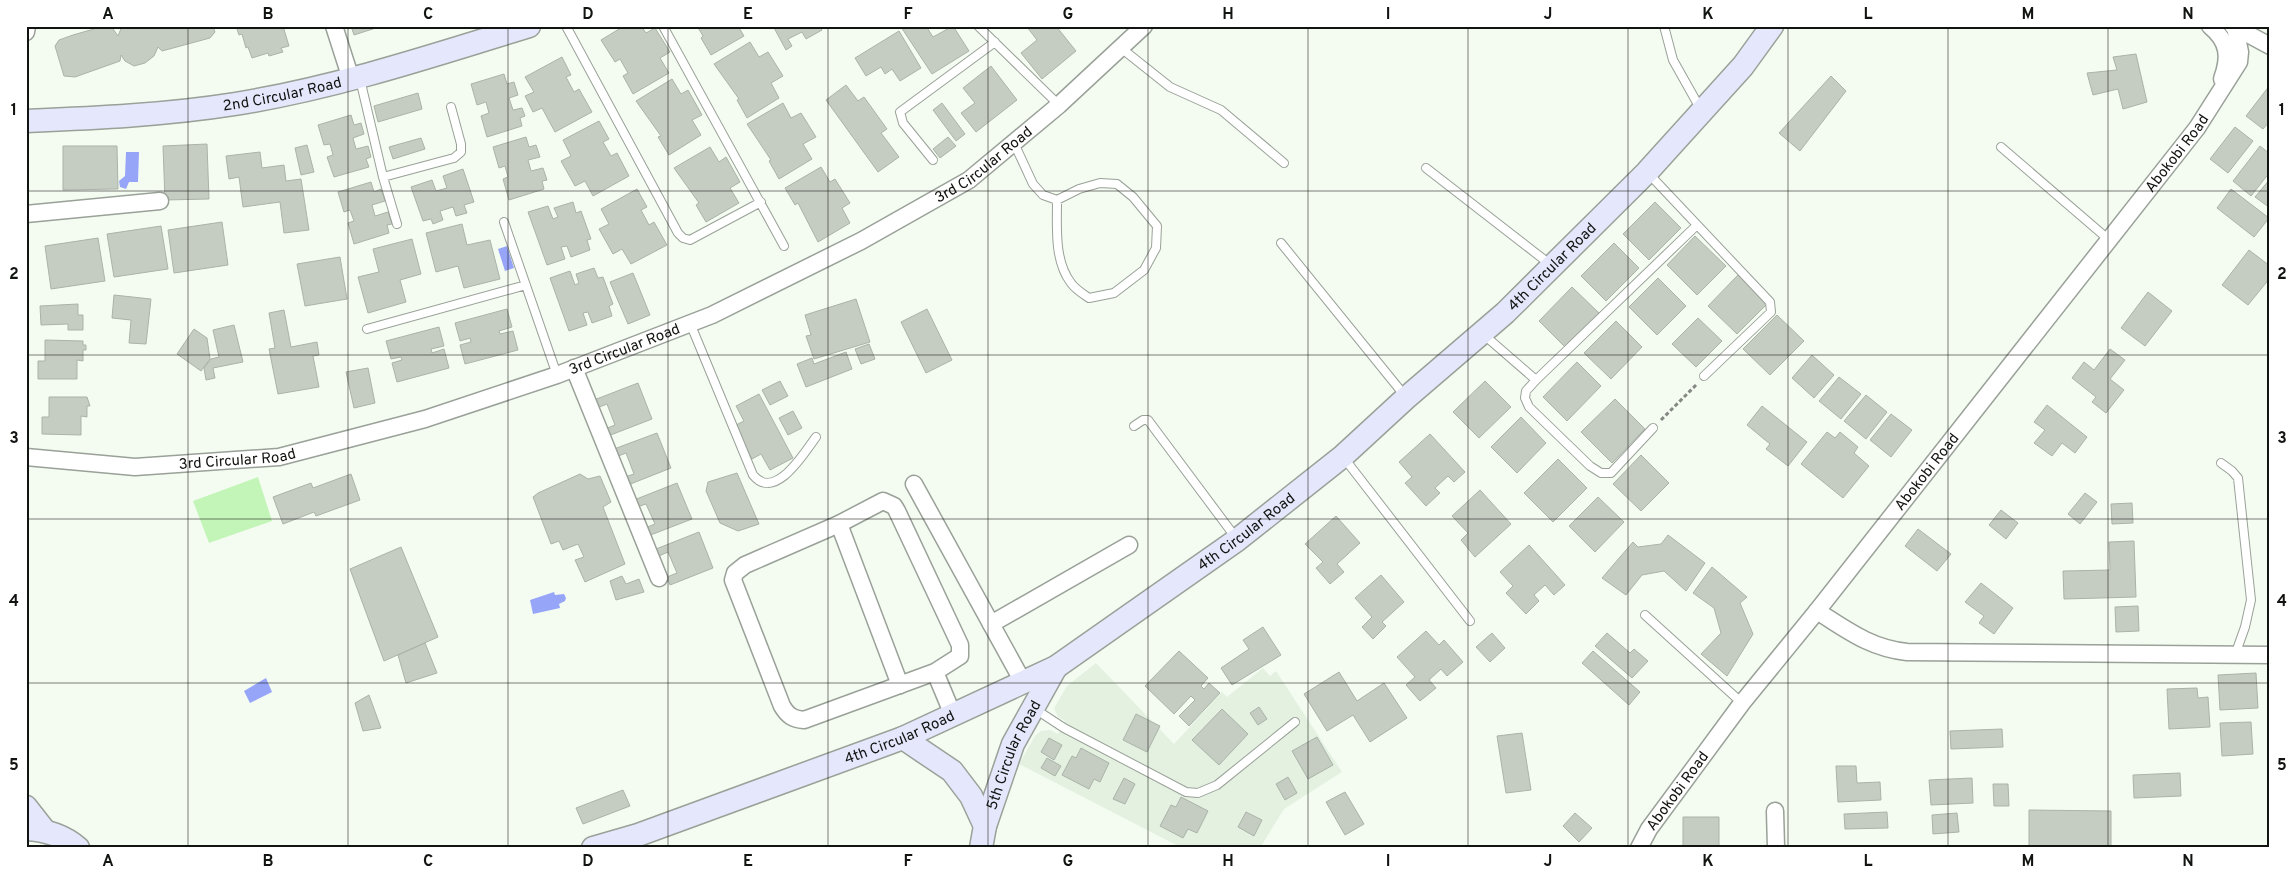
<svg xmlns="http://www.w3.org/2000/svg" width="2296" height="874" viewBox="0 0 2296 874" font-family="Overpass,sans-serif">
<style>
.built{fill:#e4f1e1}
.green{fill:#c3f5b8}
.water{fill:#97a5f9}
.building{fill:#c5cdc3;stroke:#abb3a9}
.lines{fill:none;stroke-linecap:round;stroke-linejoin:round}
.lane-casing{stroke:#99a198;stroke-width:10}
.street-casing{stroke:#99a198;stroke-width:19}
.secondary-casing{stroke:#99a198;stroke-width:25}
.path{stroke:#848983;stroke-width:3;stroke-dasharray:4 2.5;stroke-linecap:butt}
.lane{stroke:#fff;stroke-width:8}
.street{stroke:#fff;stroke-width:16}
.secondary{stroke:#e5e8fc;stroke-width:22}
.grid{fill:none;stroke:#121411;stroke-width:1;stroke-opacity:0.55}
.labels{text-anchor:middle;stroke-width:4;stroke-linejoin:round;paint-order:stroke}
.street-label{font-size:15px;fill:#121411;stroke:#fff}
.neatline{fill:none;stroke:#121411;stroke-width:2}
.grid-label{font-size:16px;text-anchor:middle;font-weight:bold;fill:#121411}
</style>
<rect width="100%" height="100%" fill="#f4fcf2"/>
<path class="built" d="M1096,663l78,81 48,-52 5,5 36,-29 7,8 6,-5 66,101 -58,37 -24,39h-78l-163,-84 16,-28 6,-5 9,-1 8,4 7,-13 -7,-4 -4,-9 13,-22z"/>
<path class="green" d="M258,477l14,44 -63,22 -16,-42z"/>
<path class="water" d="M126,152h13l-1,30h-9l-3,7 -6,-2 -1,-6 6,-5z
M507,246l7,22 -9,3 -7,-22z
M554,592l1,3 9,-1 2,4 -1,3 -6,3 1,4 -27,6 -3,-14z
M266,678l6,14 -22,11 -6,-12z"/>
<path class="building" d="M104,26h7l7,10 4,-10h91l2,6 -5,6 -48,13 -4,-4 -4,9 -9,7 -11,3 -9,-5 -4,-6 -1,6 -45,16 -11,-1 -9,-30 4,-6 14,-5z
M236,26h47l6,20 -8,2 2,4 -14,4 -1,-3 -16,5 -4,-11 -2,1 -4,-14 -3,1z
M351,26h31l-28,9z
M624,26h17l5,7 9,-5 15,24 -10,6 9,15 -36,21 -10,-18 5,-3 -8,-14 -5,3 -14,-22z
M697,26h41l6,10 -33,19 -10,-17 2,-2z
M773,26h46l3,4 -16,9 -4,-7 -14,7 4,7 -6,4z
M926,26l7,11 20,-11 16,25 -37,23 -31,-47z
M1028,26h28l20,25 -34,28 -21,-26 16,-13 -10,-13z
M899,31l22,37 -21,13 -8,-12 -7,5 -4,-7 -15,9 -11,-18z
M750,42l9,15 9,-5 15,24 -12,7 8,15 -32,20 -10,-18 2,-1 -25,-35z
M2136,54l11,48 -24,7 -5,-20 -25,6 -6,-22 30,-3 -4,-13z
M562,57l9,18 -5,2 8,15 5,-3 13,23 -37,20 -13,-24 -9,4 -8,-16 9,-4 -9,-15z
M991,66l26,34 -41,32 -15,-19 14,-10 -12,-15z
M504,74l3,10 7,-2 4,13 -9,3 4,12 9,-2 3,8 -5,2 2,8 -35,11 -6,-21 8,-3 -3,-11 -9,3 -6,-21z
M1831,76l15,15 -46,60 -21,-18z
M672,79l9,15 7,-4 14,25 -10,5 9,15 -32,20 -11,-18 3,-1 -25,-35z
M846,85l12,16 6,-4 23,32 -6,4 18,24 -21,15 -52,-72z
M2270,85v36l-7,8 -17,-13z
M418,93l4,16 -44,13 -4,-16z
M783,103l8,15 10,-5 15,24 -13,7 9,15 -33,20 -10,-18 2,-1 -24,-36z
M942,103l23,31 -9,7 -23,-31z
M351,115l3,10 7,-2 3,11 -11,4 3,11 12,-3 3,11 -5,2 3,8 -35,10 -7,-20 6,-2 -3,-11 -6,1 -6,-20z
M599,121l10,18 -6,3 8,14 6,-3 12,23 -36,20 -8,-15 -10,5 -14,-25 10,-5 -8,-16z
M2235,127l18,14 -25,32 -18,-14z
M526,137l3,10 7,-2 4,12 -12,3 3,11 12,-3 4,12 -5,1 2,8 -35,11 -6,-21 5,-2 -3,-11 -6,2 -6,-21z
M948,137l8,9 -16,12 -7,-9z
M421,138l4,11 -32,10 -4,-12z
M207,144l2,55 -44,1 -2,-54z
M307,145l7,27 -13,3 -6,-27z
M63,146h54l1,43 -55,1z
M2260,146l10,8v18l-19,24 -18,-15z
M710,147l9,15 7,-5 14,25 -10,6 9,15 -33,19 -10,-17 3,-2 -25,-35z
M260,152l2,16 22,-3 2,16 15,-2 8,51 -25,3 -4,-31 -37,5 -4,-30 -10,2 -3,-23z
M821,167l9,15 5,-3 15,24 -8,5 8,15 -32,19 -20,-39 -3,2 -10,-17z
M463,169l11,33 -10,3 3,8 -11,3 -3,-9 -13,4 3,9 -10,4 -2,-5 -8,2 -12,-34 21,-7 4,11 11,-3 -4,-12z
M2270,179v29l-15,-11z
M371,182l3,10 7,-3 4,12 -13,4 3,11 13,-4 4,12 -5,1 2,8 -35,11 -6,-21 6,-2 -4,-11 -6,2 -6,-20z
M637,189l10,18 -6,3 8,15 5,-3 13,23 -36,19 -9,-15 -9,5 -14,-25 10,-5 -8,-15z
M2231,189l38,29 -15,19 -37,-29z
M573,202l3,11 5,-2 10,28 -4,1 3,10 -19,7 -4,-11 -6,1 4,12 -18,6 -19,-53 20,-6 5,13 5,-2 -4,-9z
M1655,202l26,26 -32,32 -26,-26z
M222,222l6,43 -54,8 -6,-43z
M462,224l5,21 23,-5 10,39 -36,9 -6,-22 -22,6 -10,-39z
M161,226l7,43 -54,8 -7,-43z
M1695,236l31,30 -29,29 -30,-30z
M98,238l7,43 -54,8 -6,-43z
M412,239l9,35 -21,6 6,22 -38,11 -10,-36 21,-5 -6,-23z
M1614,243l25,25 -33,33 -25,-25z
M2249,250l21,16v12l-22,27 -26,-20z
M340,257l7,42 -42,7 -8,-42z
M594,268l4,10 5,-1 10,27 -4,2 3,10 -20,7 -4,-11 -5,1 4,12 -18,6 -19,-53 20,-7 5,14 4,-2 -3,-9z
M633,273l17,42 -22,9 -18,-42z
M1738,275l29,29 -30,30 -29,-28z
M1658,278l28,28 -29,29 -28,-28z
M1572,287l27,26 -34,34 -26,-26z
M2148,292l24,19 -27,35 -24,-18z
M114,295l37,4 -5,45 -17,-1 2,-23 -19,-2z
M856,299l14,43 -56,17 -8,-23 5,-1 -6,-20z
M78,304v11h5v15h-15v-6l-27,1 -1,-19z
M507,309l5,18 -13,4 1,3 13,-3 5,19 -53,14 -5,-19 11,-3 -1,-4 -10,3 -5,-18z
M927,309l25,51 -26,13 -25,-51z
M284,310l7,37 26,-5 2,13 -6,1 6,31 -41,7 -9,-45 6,-1 -6,-35z
M1777,315l27,26 -34,34 -27,-26z
M1698,318l24,23 -26,26 -24,-23z
M1616,321l26,26 -31,32 -27,-26z
M234,325l9,37 -30,6 2,10 -9,2 -2,-12 7,-9 8,-2 -6,-27z
M439,327l5,19 -13,3 1,4 12,-4 5,19 -52,14 -5,-19 10,-3 -1,-3 -10,2 -5,-18z
M194,329l13,9 3,21 -9,12 -24,-17z
M45,340l38,1v4h3v5h-3v11l-6,-1v19h-39v-18h7z
M869,344l6,15 -14,5 -6,-15z
M2110,349l15,11 -15,19 14,11 -18,23 -14,-11 4,-5 -24,-19 12,-16 10,8z
M846,352l6,17 -46,18 -9,-23 15,-6 2,6z
M1812,355l22,20 -20,23 -22,-20z
M1577,362l24,24 -34,35 -24,-24z
M368,368l7,35 -21,5 -8,-36z
M1839,377l22,17 -20,25 -22,-18z
M780,381l8,15 -18,9 -8,-15z
M1485,381l26,26 -32,31 -26,-26z
M638,383l14,36 -44,17 -3,-7 10,-4 -8,-21 -10,4 -3,-8z
M759,394l34,64 -23,12 -9,-16 -9,5 -18,-33 10,-5 -8,-15z
M1866,395l21,17 -21,27 -22,-18z
M49,397h38l3,9h-3v11l-6,-1v19l-39,-1v-17h7z
M1615,399l30,30 -33,34 -31,-31z
M2047,405l40,32 -12,16 -13,-10 -10,13 -18,-13 11,-13 -11,-8z
M1762,406l45,36 -19,24 -22,-17 4,-5 -23,-19z
M793,411l9,17 -14,7 -9,-17z
M1891,414l21,16 -21,27 -21,-17z
M1521,417l25,26 -29,30 -26,-26z
M1827,432l8,6 5,-6 18,15 -4,6 15,13 -26,32 -42,-34z
M657,433l14,35 -43,17 -3,-8 9,-3 -8,-21 -10,4 -2,-8z
M1430,434l35,38 -11,10 -6,-6 -13,12 5,5 -14,13 -21,-23 7,-6 -13,-15z
M1641,455l28,28 -28,28 -28,-27z
M1558,459l29,29 -34,34 -29,-29z
M737,473l22,51 -21,7 -18,-8 -14,-32 2,-9z
M351,474l9,26 -44,16 -2,-4 -31,12 -10,-27 38,-14 2,5z
M580,474l8,5 12,-3 11,26 -8,5 22,57 -40,18 -10,-22 9,-3 -6,-13 -15,6 -4,-9 -8,3 -18,-47 5,-4z
M677,483l15,36 -44,17 -3,-8 10,-4 -9,-20 -9,3 -3,-7z
M1480,490l31,34 -36,33 -14,-17 7,-7 -16,-17z
M2085,493l12,9 -17,22 -12,-10z
M1598,497l26,25 -29,30 -26,-26z
M2132,503l1,20 -21,1 -1,-20z
M2001,510l17,13 -12,16 -17,-14z
M1336,516l24,27 -23,21 7,8 -14,12 -14,-16 7,-6 -18,-18z
M1918,529l33,25 -14,17 -32,-25z
M699,532l14,36 -43,17 -3,-8 10,-4 -9,-21 -9,4 -3,-7z
M1668,535l37,28 -19,28 -22,-20 -22,4 -16,20 -24,-17 31,-36 5,5 23,-3z
M2134,541l2,56 -72,2 -1,-28 47,-1 -1,-28z
M1529,545l36,40 -11,10 -9,-10 -11,10 5,6 -13,13 -20,-21 7,-7 -13,-14z
M401,547l37,90 -54,24 -34,-92z
M1712,567l35,30 -7,6 13,31 -26,42 -26,-22 20,-21 -7,-25 -21,-15z
M1381,575l23,27 -22,20 4,4 -13,13 -11,-12 10,-10 -17,-19z
M622,576l4,8 13,-5 5,13 -28,8 -6,-19z
M1981,583l32,25 -19,26 -15,-11 5,-7 -19,-14z
M2138,606l1,25 -23,1 -1,-25z
M1263,627l18,28 -49,30 -11,-17 28,-19 -6,-9z
M1426,631l13,14 5,-5 19,22 -16,14 -6,-7 -12,11 7,8 -16,13 -14,-16 9,-8 -18,-20z
M1492,633l13,15 -15,14 -14,-15z
M1607,633l23,20 4,-4 14,12 -16,17 -37,-32z
M425,643l12,30 -31,10 -8,-28z
M1179,651l29,27 -7,8 3,3 5,-6 11,10 -31,33 -10,-10 16,-16 -4,-4 -17,18 -29,-28z
M1593,651l47,41 -11,13 -47,-42z
M1339,672l18,29 27,-18 23,35 -37,24 -17,-27 -26,16 -23,-37z
M2256,673l2,35 -38,2 -2,-35z
M2197,688l1,10 10,-1 2,30 -41,2 -2,-40z
M369,695l12,33 -18,3 -8,-28z
M1259,707l8,12 -9,6 -8,-12z
M1222,709l26,25 -29,31 -27,-25z
M1136,714l24,12 -13,26 -24,-12z
M2251,722l2,32 -31,2 -2,-33z
M2002,729l1,18 -52,2 -1,-18z
M1522,733l9,57 -25,3 -9,-57z
M1317,737l16,28 -25,14 -16,-28z
M1049,738l13,7 -8,15 -13,-8z
M1081,748l28,15 -9,19 -6,-3 -5,10 -27,-14 10,-19 4,2z
M1047,758l14,8 -6,10 -14,-8z
M1836,766h20l1,17 23,-1 1,18 -43,2z
M2180,773l1,23 -47,2 -1,-23z
M1288,777l9,16 -12,7 -9,-16z
M1124,778l11,6 -10,20 -12,-5z
M1972,778l1,25 -42,2 -2,-25z
M1993,784h15l1,22h-15z
M623,790l7,16 -47,18 -7,-16z
M1345,792l19,32 -19,11 -19,-33z
M1181,797l27,14 -11,22 -9,-4 -5,9 -23,-12 11,-21 5,2z
M2029,810l82,1v37h-82z
M1246,812l16,8 -8,16 -16,-9z
M1887,812l1,16 -43,1 -1,-15z
M1575,813l17,15 -13,14 -16,-16z
M1957,813l2,19 -26,2 -1,-19z
M1683,817h36v31h-36z"/>
<g class="lines">
<defs>
<path id="lane" d="M566,26l112,207 5,5 7,2 71,-38
M663,26l121,220
M978,26l81,79
M1664,26l9,34 27,48
M1121,48l49,39 51,23 63,53
M360,79l23,98 14,47
M1014,143l19,41 10,11 14,5 22,-11 21,-6 17,1 16,13 24,29 -1,22 -12,22 -30,23 -25,5c-6,-4 -14,-9 -18,-15 -17,-22 -14,-56 -14,-83
M2001,147l107,92
M933,160l-30,-37 -3,-11 95,-70
M1426,168l125,97
M1649,174l121,128 1,10 -67,64
M383,177l71,-19 7,-6v-8l-10,-37
M504,222l53,153
M1281,243l124,153
M690,323l63,152c22,27 51,-22 63,-38
M367,329l159,-44
M1483,334l53,46
M1134,426l9,-6h5l88,118
M1653,428l-42,45h-10l-11,-7 -61,-59 -4,-9 1,-7 10,-11 161,-155
M1344,458l126,163
M2221,463l11,8 6,7 13,122 -6,27 -10,28
M1645,615l97,88
M1035,709l29,19 122,64 12,1 19,-8 78,-63"/>
<g id="street">
<path d="M334,26l17,53"/>
<path d="M2210,26c19,16 20,31 12,53"/>
<path d="M2233,26l37,20"/>
<path d="M26,32l1,-6"/>
<path d="M26,214l134,-13"/>
<path d="M574,368l85,210"/>
<path id="s1" d="M26,457l109,10 144,-10 146,-38 132,-44 155,-60 149,-74 108,-61 90,-75 85,-79"/>
<path d="M914,484l109,198"/>
<path d="M839,524l61,161"/>
<path d="M1817,611c30,19 53,37 90,41l363,3"/>
<path d="M991,624l138,-79"/>
<path d="M935,672l25,-16v-11l-63,-134 -3,-5 -11,-5 -44,23 -94,41 -10,8 -2,7 49,126c6,10 11,13 22,14l131,-48 18,43"/>
<path d="M1775,811l1,37"/>
<path id="s2" d="M1639,848l10,-19 93,-126 75,-92 380,-483 42,-66 1,-10 -5,-25"/>
</g>
<g id="secondary">
<path id="s3" d="M26,121c70,-3 139,-6 209,-17 100,-16 197,-48 294,-78"/>
<path d="M903,738l49,33 19,25 14,30"/>
<path d="M26,807l18,23"/>
<path d="M26,829c20,1 37,6 52,19"/>
<path id="s4" d="M593,848l45,-13 265,-97 153,-71 181,-127 106,-84 63,-58 99,-85 142,-141 96,-106 29,-40"/>
<path id="s5" d="M981,848l4,-22 28,-82 43,-77"/>
</g>
</defs>
<use href="#lane" class="lane-casing"/>
<use href="#street" class="street-casing"/>
<use href="#secondary" class="secondary-casing"/>
<path class="path" d="M1661,420l36,-36"/>
<use href="#lane" class="lane"/>
<use href="#street" class="street"/>
<use href="#secondary" class="secondary"/>
</g>
<path class="grid" d="M188,26v822M348,26v822M508,26v822M668,26v822M828,26v822M988,26v822M1148,26v822M1308,26v822M1468,26v822M1628,26v822M1788,26v822M1948,26v822M2108,26v822M26,191h2244M26,355h2244M26,519h2244M26,683h2244"/>
<g class="labels">
<g class="street-label">
<text dy="5" stroke="none"><textPath href="#s3" startOffset="258">2nd Circular Road</textPath></text>
<text dy="5" stroke="none"><textPath href="#s2" startOffset="879">Abokobi Road</textPath></text>
<text dy="5" stroke="none"><textPath href="#s1" startOffset="1021">3rd Circular Road</textPath></text>
<text dy="5" stroke="none"><textPath href="#s4" startOffset="1136">4th Circular Road</textPath></text>
<text dy="5" stroke="none"><textPath href="#s1" startOffset="616">3rd Circular Road</textPath></text>
<text dy="5" stroke="none"><textPath href="#s1" startOffset="212">3rd Circular Road</textPath></text>
<text dy="5" stroke="none"><textPath href="#s2" startOffset="474">Abokobi Road</textPath></text>
<text dy="5" stroke="none"><textPath href="#s4" startOffset="731">4th Circular Road</textPath></text>
<text dy="5" stroke="none"><textPath href="#s4" startOffset="326">4th Circular Road</textPath></text>
<text dy="5" stroke="none"><textPath href="#s5" startOffset="99">5th Circular Road</textPath></text>
<text dy="5" stroke="none"><textPath href="#s2" startOffset="69">Abokobi Road</textPath></text>
</g>
</g>
<rect width="2296" height="874" fill="none" stroke="#ffffff" stroke-width="55"/>
<rect x="28" y="28" width="2240" height="818" class="neatline"/>
<g class="grid-label">
<text x="108" y="19">A</text>
<text x="268" y="19">B</text>
<text x="428" y="19">C</text>
<text x="588" y="19">D</text>
<text x="748" y="19">E</text>
<text x="908" y="19">F</text>
<text x="1068" y="19">G</text>
<text x="1228" y="19">H</text>
<text x="1388" y="19">I</text>
<text x="1548" y="19">J</text>
<text x="1708" y="19">K</text>
<text x="1868" y="19">L</text>
<text x="2028" y="19">M</text>
<text x="2188" y="19">N</text>
<text x="14" y="115">1</text>
<text x="2282" y="115">1</text>
<text x="14" y="279">2</text>
<text x="2282" y="279">2</text>
<text x="14" y="443">3</text>
<text x="2282" y="443">3</text>
<text x="14" y="606">4</text>
<text x="2282" y="606">4</text>
<text x="14" y="770">5</text>
<text x="2282" y="770">5</text>
<text x="108" y="866">A</text>
<text x="268" y="866">B</text>
<text x="428" y="866">C</text>
<text x="588" y="866">D</text>
<text x="748" y="866">E</text>
<text x="908" y="866">F</text>
<text x="1068" y="866">G</text>
<text x="1228" y="866">H</text>
<text x="1388" y="866">I</text>
<text x="1548" y="866">J</text>
<text x="1708" y="866">K</text>
<text x="1868" y="866">L</text>
<text x="2028" y="866">M</text>
<text x="2188" y="866">N</text>
</g>
</svg>
